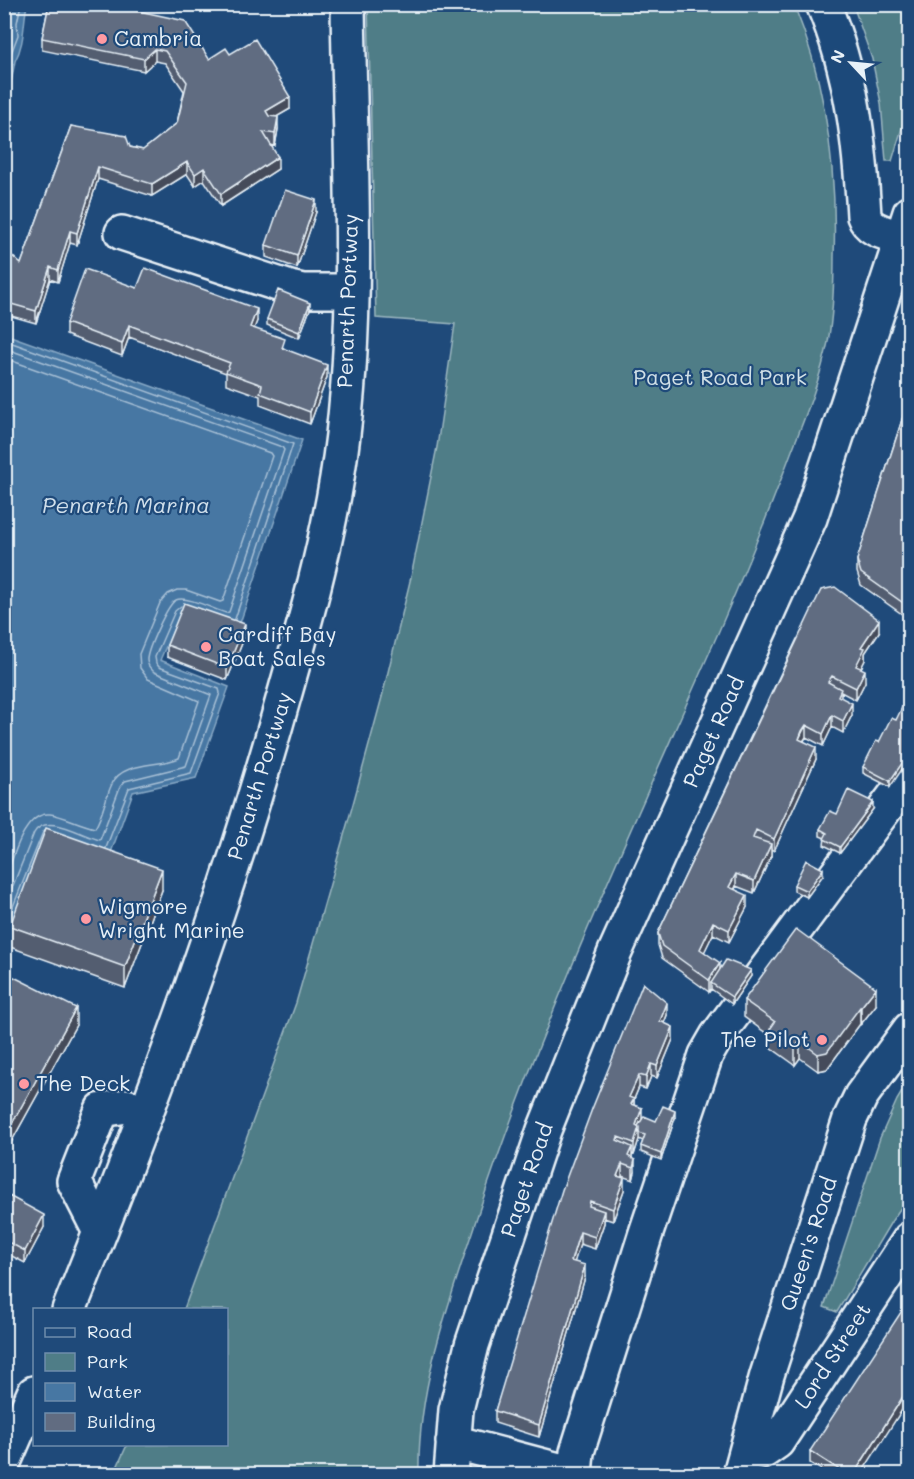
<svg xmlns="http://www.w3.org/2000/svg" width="914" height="1479" viewBox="0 0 914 1479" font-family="Mali,sans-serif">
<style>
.green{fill:#4f7d87;stroke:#9cb7c0;stroke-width:1.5}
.water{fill:#4777a3;stroke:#87a8c5;stroke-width:1.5}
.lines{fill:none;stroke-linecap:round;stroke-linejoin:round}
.shore{stroke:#a8c0d6;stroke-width:1.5}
.minor-casing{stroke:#e8f1f8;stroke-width:38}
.minor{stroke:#1f4a7a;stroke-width:33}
.wall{fill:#535d6f;stroke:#e8f1f8;stroke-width:1.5}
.shaded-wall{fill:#444c5a;stroke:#e8f1f8;stroke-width:1.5}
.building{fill:#616c81;stroke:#e8f1f8;stroke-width:1.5}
.poi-dot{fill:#ff9aa2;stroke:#1f4a7a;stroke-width:2}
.labels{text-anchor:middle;stroke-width:4.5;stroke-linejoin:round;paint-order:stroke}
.poi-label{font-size:21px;fill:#e8f1f8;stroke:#1f4a7a;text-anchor:start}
.street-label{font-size:21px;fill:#e8f1f8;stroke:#1f4a7a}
.park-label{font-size:21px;fill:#d1e0e7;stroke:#1f4a7a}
.water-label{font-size:22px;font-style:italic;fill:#d0dfeb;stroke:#1f4a7a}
</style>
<rect width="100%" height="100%" fill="#1f4a7a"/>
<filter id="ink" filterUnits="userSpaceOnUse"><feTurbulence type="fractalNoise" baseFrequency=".0167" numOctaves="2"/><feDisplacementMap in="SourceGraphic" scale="12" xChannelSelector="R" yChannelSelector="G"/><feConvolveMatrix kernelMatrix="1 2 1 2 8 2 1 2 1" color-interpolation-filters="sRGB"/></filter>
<g filter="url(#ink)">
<path class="green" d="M368,5h426c33,80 43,165 40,252 0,28 -1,57 -6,85 -8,38 -23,75 -37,111 -28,75 -59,150 -92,223 -79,178 -161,356 -222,541 -27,83 -60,169 -58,257h-305l13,-29 99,-1v-134l-42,-1 112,-306 57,-199 29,-107 29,-120 26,-130 18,-123 -79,-6z
M853,5h56v100l-17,56h-6l-5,-58 -9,-44z
M909,1080v116l-18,26 -54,90 -13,-5 56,-169 17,-38z"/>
<path class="water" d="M5,4l22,1c-4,18 -2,38 -12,56l-10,54z
M5,334l297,106 -65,192 -56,-20 -21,48 69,27 -33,91 -63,14 -24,66 -62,-22 -42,110z"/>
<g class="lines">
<path class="shore" d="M4,84l5,-25 9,-24 -1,-12 4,-19
M4,340l289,104 -58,175
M4,348l278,99 2,3 -55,162 -3,1c-11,-3 -40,-18 -50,-13 -8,3 -29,50 -29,60 0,5 3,8 7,12l57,23 -25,71 -61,15 -5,6 -20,53c-18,-4 -54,-28 -66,-7l-30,75
M4,358l266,95 2,3 -49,145 -3,1 -34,-12h-9l-9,4 -8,9 -21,51 1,14 8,11 51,22 -20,57c-19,9 -57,3 -67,26 -7,14 -9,32 -17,44 -15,-3 -30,-12 -45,-14 -27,-3 -38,49 -46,69
M106,848l23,-60 62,-15 29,-80 -1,-4 -60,-22 -3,-4 -1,-6 20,-46 6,-5
M4,929l39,-97"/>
<defs>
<path id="minor" d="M823,4c29,68 37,140 41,212 5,15 23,17 37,22
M122,233l168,55 13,3h48
M100,1232l-26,-51 28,-71 24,-4 19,7
M69,1310c77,-191 149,-384 206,-582 23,-82 48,-165 62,-250 25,-155 13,-317 11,-474
M453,1442l121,32
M745,1456l19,-5 13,-9 133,-203
M4,1462l30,-69
M451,1474l5,-64 16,-65 72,-215 71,-178 195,-434 100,-305
M575,1474l2,-22 69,-219 60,-178 11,-19 193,-261
M740,1474l27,-99 83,-256 11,-23 49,-67"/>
</defs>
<use href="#minor" class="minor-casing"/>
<use href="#minor" class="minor"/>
</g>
<path class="wall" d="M49,4l160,55 21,-5 60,55 -14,8 2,12 -3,17 -4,-1 7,24 -57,37 -17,-26 -9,6 -8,-12 -35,22 -54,-17 -21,66 -7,-2 -12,39 -8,-3 -14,44 -32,-9v-43l17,-7 50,-138 59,21 13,3 34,-27 7,-32 -19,-28 -10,-2 -11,10 -102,-21v-12z
M316,212l-19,56 -31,-11v-12z
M137,288l120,33 -3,7 73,49 -17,47 -50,-19v-9l-34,-12v-11l-97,-36 -7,19 -56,-21v-12z
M310,309l-11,29 -32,-13v-6z
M909,398v221l-48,-34 -4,-13v-12z
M879,632l-14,21v7l-4,8 4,14 -9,18 -15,-8v5l11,18 -9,18 -11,-6 -9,19 -17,-9 -2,4 12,18 -42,92 -3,-2v7l-17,37 -18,-7 -1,3 12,18 -18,35 -16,-8 -9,18 16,17 31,7 -19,28 -21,-15 -2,3 -47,-34 -4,-13v-12l139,-294z
M245,636l-18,44 -60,-23v-12z
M896,720l-6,67 -27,-14v-6z
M873,809l-33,44 -16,-8 1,-7 -5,-2v-7l17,-15z
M823,875l-16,22 -13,-6v-6z
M162,890l-37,98 -115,-41v-21z
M4,972l72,53 -67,121 -5,-3z
M643,983l24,32 -3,8 9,16 -16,39 -6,-2 -5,13 -7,-2 -5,12v6l8,14 14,2 19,-3 -14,42 -20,-8v-6l2,-5 -4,-2 -5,16 -2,-1v4l3,14 -2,8 -11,-4 -1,1 3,13 -11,31 -9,-3v5l-9,26 -15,-5 -6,18 11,15 -46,160 -44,-14v-12z
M744,1000l132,5 -15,19h-1l-33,45 -9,2 -18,-13 -5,7 -25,-18v-11l-26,-19z
M4,1203l40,24 -19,36 -21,-11z
M810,1451l51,23h-33l-18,-11z"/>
<path class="shaded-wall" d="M155,49v12l-11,10v-12z
M290,97v12l-24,14v-12z
M278,117v12l-3,17v-12z
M278,157v12l-57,37v-12z
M187,162v12l-35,22v-12z
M98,167v12l-21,66v-12z
M204,168v12l-9,6v-12z
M316,200v12l-19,56v-12z
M70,231v12l-12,39v-12z
M50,267v12l-14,44v-12z
M310,303v6l-11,29v-6z
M257,309v12l-7,18v-12z
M129,325v12l-7,19v-12z
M327,365v12l-17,47v-12z
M879,620v12l-14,21v7l-9,18v-12l5,-19z
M245,624v12l-18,44v-12z
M865,670v12l-9,18v-12z
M852,703v12l-9,18v-12z
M832,715v12l-9,19v-12z
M806,725v12l-4,6 -3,-4z
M816,747v12l-42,92v-12z
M909,753v6l-19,28v-6z
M873,802v7l-33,44v-6z
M771,844v12l-17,37v-12z
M162,869v21l-37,98v-21z
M823,869v6l-16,22v-6z
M736,874v12l-7,13v-12z
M747,895v12l-18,35v-12z
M713,922v12l-13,27v-12z
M720,963v12l-9,8v6l-2,3v-12z
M751,970v6l-19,28v-7z
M876,988v17l-15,19v-17z
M667,1003v12l-7,18v-12z
M860,1007v17l-33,45 -9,2v-17z
M76,1008v17l-67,121v-17z
M673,1027v12l-16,39v-12z
M800,1041v17l-5,7v-17z
M651,1064v12l-5,13v-12z
M639,1075v12l-5,12v12l-5,-14z
M642,1108v12l-3,8v11l-5,16v-12l2,-18z
M675,1111v7l-14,42v-6z
M632,1147v12l-4,-3z
M635,1160v12l-2,8v-12z
M622,1164v12l-5,12v-12z
M624,1178v12l-11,31v-12z
M604,1211v12l-9,26v-12z
M44,1215v12l-19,36v-12z
M580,1232v12l-9,29v-12z
M585,1265v12l-46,160v-12z
M909,1387v12l-48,75h-7z"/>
<path class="building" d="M49,4h58l78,17 24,38 17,-11 4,6 25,-15 35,58 -24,14 3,5 9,1 -3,17 -12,-2 15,25 -57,37 -17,-26 -9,6 -8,-12 -35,22 -54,-17 -21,66 -7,-2 -12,39 -8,-3 -14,44 -32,-9v-31l6,-17 11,10 50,-138 55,10 4,11 13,3 34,-27 10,-41 -22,-31 -10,-2 -11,10 -102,-21z
M285,190l31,10 -19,56 -31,-11z
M145,268l112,41 -7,18 35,12 -3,9 45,17 -17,47 -50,-19 2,-8 -36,-13 4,-9 -101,-38 -7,19 -56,-21 19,-54 52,19z
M278,290l32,13 -11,29 -32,-13z
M909,398v209l-48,-34 -4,-13z
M835,587l44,33 -18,27 4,1 -9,18 9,4 -9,18 -24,-12 -4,6 13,7 -3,7 14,7 -9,18 -11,-6 -9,19 -17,-9 -4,6 -3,8 17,8 -42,92 -18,-9 -3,8 18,6 -17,37 -18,-7 -7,13 18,8 -18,35 -16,-8 -13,27 20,14 -11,17 -47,-34 -4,-13 163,-343z
M184,603l61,21 -18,44 -60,-23z
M909,693v60l-19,28 -27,-14 13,-26 3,1 12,-24 5,2z
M848,790l25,12 -33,45 -16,-8 3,-6 -7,-4 10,-18 7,3z
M46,828l116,41 -37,98 -115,-41z
M806,860l17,9 -16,22 -13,-6z
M796,929l80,59 -15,19h-1l-33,45 -9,2 -18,-13 -5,7 -25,-19 5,-7 -31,-22z
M726,960l25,10 -19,27 -21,-14z
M4,972l72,36 -67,121 -5,-3z
M643,983l24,20 -7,18 13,6 -16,39 -6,-2 -5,13 -7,-2 -10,22 5,2 -3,5 11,4 -6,17 3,2 -5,16 -16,-6 -1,3 15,7 -4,9 7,4 -2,8 -11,-4 -5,12 7,2 -11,31 -23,-8 -1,5 15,5 -9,26 -15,-5 -3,9 -6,20 14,4 -46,160 -44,-14 67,-221 30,-81z
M663,1106l12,5 -14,43 -20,-8 4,-11 -6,-2v-6l-1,-1 6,-10 12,5z
M9,1196l35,19 -19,36 -21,-11v-37z
M909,1300v87l-55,87h-8l-36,-23z
M487,1470l13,4h-13z"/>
</g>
<g class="poi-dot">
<circle cx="102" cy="39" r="6"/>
<circle cx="206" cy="647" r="6"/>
<circle cx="86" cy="919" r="6"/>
<circle cx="822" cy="1040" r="6"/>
<circle cx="24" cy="1084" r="6"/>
</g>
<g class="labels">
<g class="poi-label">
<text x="114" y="46">Cambria</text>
<text x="218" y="642">Cardiff Bay<tspan x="218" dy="24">Boat Sales</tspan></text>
<text x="98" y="914">Wigmore<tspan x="98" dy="24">Wright Marine</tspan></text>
<text x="810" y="1047" text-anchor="end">The Pilot</text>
<text x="36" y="1091">The Deck</text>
</g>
<g class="street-label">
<text transform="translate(348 301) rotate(-88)" y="7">Penarth Portway</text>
<text transform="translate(714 732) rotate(-66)" y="7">Paget Road</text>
<text transform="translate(260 776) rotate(-73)" y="7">Penarth Portway</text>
<text transform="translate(527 1180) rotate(-71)" y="7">Paget Road</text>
<text transform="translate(809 1244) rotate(-72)" y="7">Queen's Road</text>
<text transform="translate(833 1356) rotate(-57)" y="7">Lord Street</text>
</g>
<g class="park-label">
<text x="720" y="385">Paget Road Park</text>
</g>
<g class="water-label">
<text x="126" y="513">Penarth Marina</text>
</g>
</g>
<rect width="914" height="1479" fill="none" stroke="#1f4a7a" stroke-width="24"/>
<rect x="12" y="12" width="890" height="1455" fill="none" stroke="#e8f1f8" stroke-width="2" filter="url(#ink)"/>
<rect x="33" y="1308" width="195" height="138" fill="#1f4a7a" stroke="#6f8dac" stroke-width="1.5"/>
<rect x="45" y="1328" width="30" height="9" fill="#1f4a7a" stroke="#6f8dac" stroke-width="1.5"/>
<text x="87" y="1338" font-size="18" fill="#e8f1f8">Road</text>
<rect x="45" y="1353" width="30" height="18" fill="#4f7d87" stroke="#6f8dac" stroke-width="1.5"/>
<text x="87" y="1368" font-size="18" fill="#e8f1f8">Park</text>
<rect x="45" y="1383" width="30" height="18" fill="#4777a3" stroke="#6f8dac" stroke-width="1.5"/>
<text x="87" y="1398" font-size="18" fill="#e8f1f8">Water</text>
<rect x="45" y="1413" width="30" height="18" fill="#616c81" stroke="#6f8dac" stroke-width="1.5"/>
<text x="87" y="1428" font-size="18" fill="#e8f1f8">Building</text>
<g transform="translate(851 63) rotate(296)" stroke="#1f4a7a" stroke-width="4.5" paint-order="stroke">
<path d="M0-4.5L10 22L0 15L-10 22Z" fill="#e8f1f8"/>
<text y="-9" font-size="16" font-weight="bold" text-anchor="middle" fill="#e8f1f8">N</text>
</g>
</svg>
